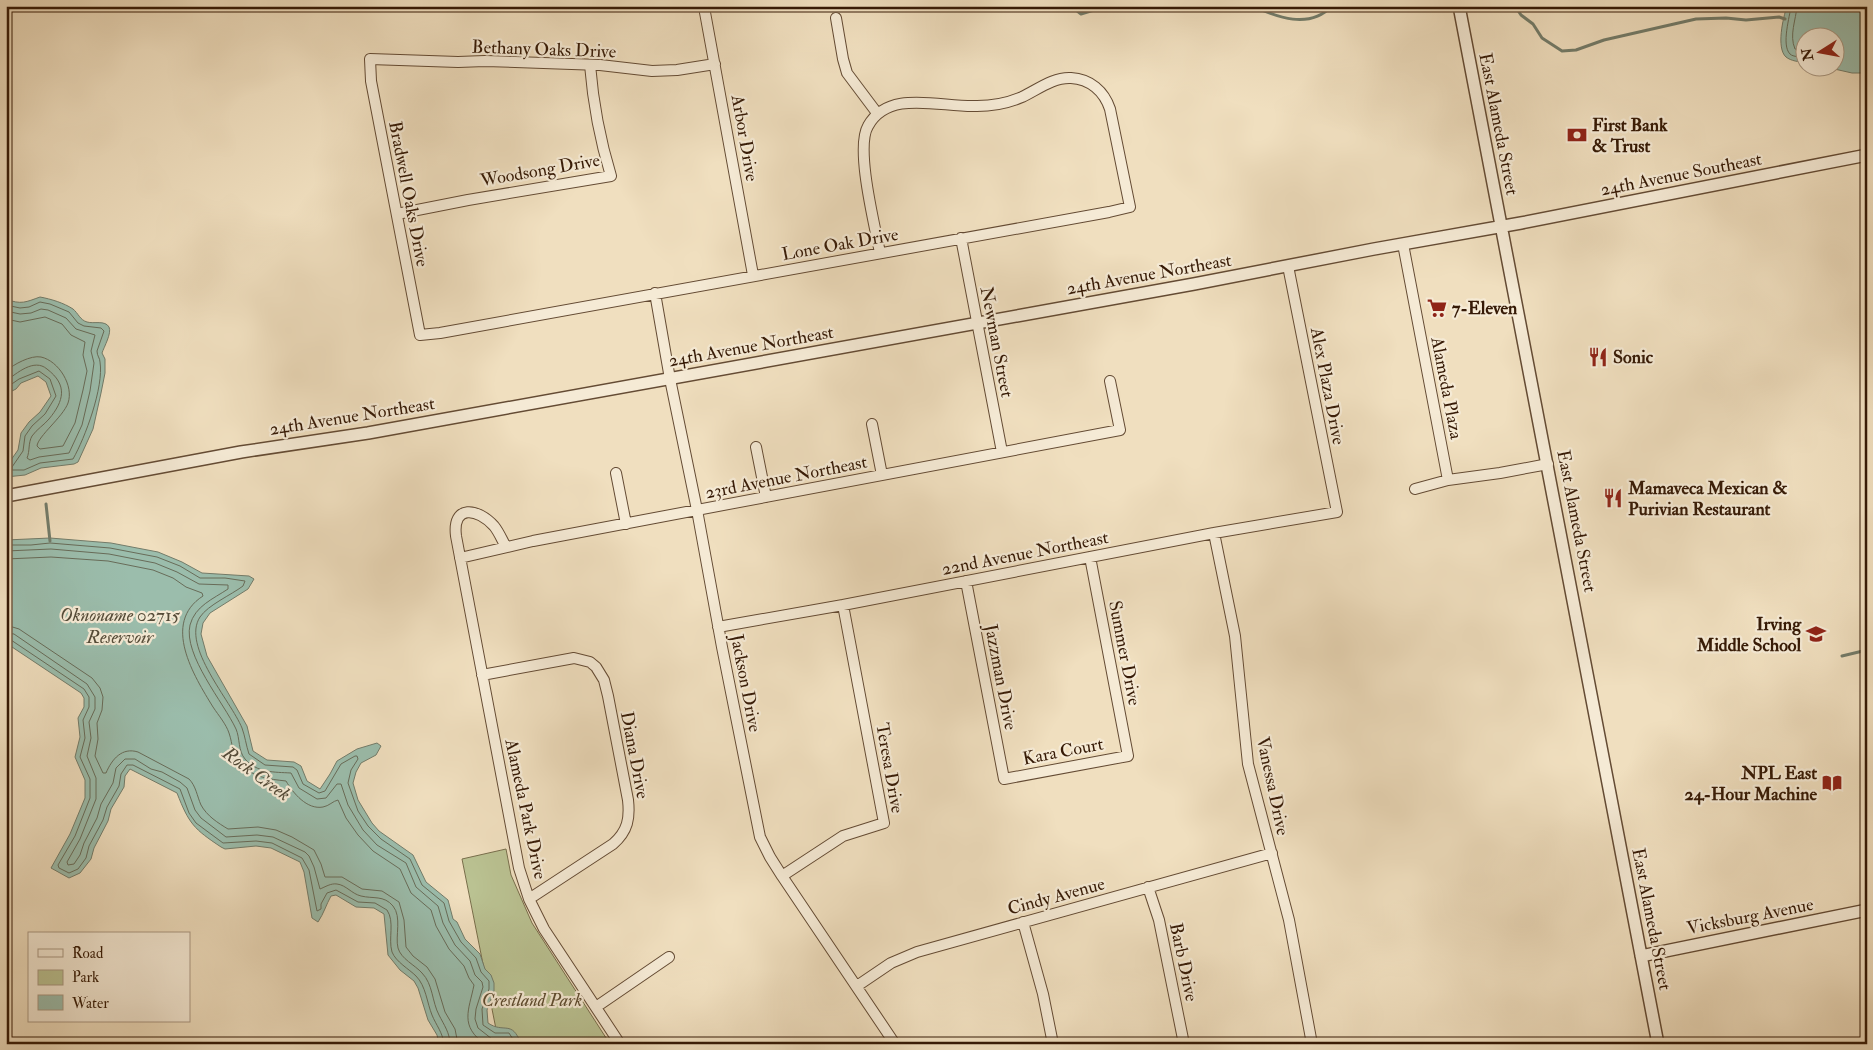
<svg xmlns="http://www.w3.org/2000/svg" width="1873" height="1050" viewBox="0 0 1873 1050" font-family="'IM FELL Double Pica',serif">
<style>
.green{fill:#bac292;stroke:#786e4c}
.water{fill:#9bbdac;stroke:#737c6a}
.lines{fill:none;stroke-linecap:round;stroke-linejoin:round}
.shore{stroke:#686c59;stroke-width:1}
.stream{stroke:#737c6a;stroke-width:3}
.minor-casing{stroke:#644b34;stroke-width:12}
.tertiary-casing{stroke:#644b34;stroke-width:14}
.minor{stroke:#f5ead5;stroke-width:10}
.tertiary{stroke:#f5ead5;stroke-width:11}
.labels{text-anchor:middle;stroke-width:4.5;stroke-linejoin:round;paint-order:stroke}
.street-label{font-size:18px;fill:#361a06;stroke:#f5ead5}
.poi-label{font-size:18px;font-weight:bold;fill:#361a06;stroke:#f5ead5;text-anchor:start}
.park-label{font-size:18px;font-style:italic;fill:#5e4c30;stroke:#f5ead5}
.water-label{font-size:19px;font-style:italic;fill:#544b38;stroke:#f5ead5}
</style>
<rect width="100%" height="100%" fill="#f0dfbf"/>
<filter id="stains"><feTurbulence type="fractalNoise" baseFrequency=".004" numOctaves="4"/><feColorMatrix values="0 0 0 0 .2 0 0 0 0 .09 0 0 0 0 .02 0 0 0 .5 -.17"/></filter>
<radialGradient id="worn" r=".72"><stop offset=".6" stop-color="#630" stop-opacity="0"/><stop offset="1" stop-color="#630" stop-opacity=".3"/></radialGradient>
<path class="green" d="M506,849l5,26 21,48 78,121h-111l-37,-185z"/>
<path class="water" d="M1787,6h70l10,3v64h-15l-22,-5h6v-30h-30l-1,24c-6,0 -14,-1 -19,-5 -10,-9 -3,-39 1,-51z
M40,297c11,2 24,6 33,12 5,4 7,11 14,13 7,2 18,-2 22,5 3,6 -5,20 -7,26l3,6v14l-4,20 -8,36 -15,33 -4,2 -33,4 -16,7 -19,2v-10l12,-17 3,-17 8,-11 11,-10 11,-16 -5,-14 -8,-6 -17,7 -5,6 -10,5v-95c15,6 20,3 34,-2z
M50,538l61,5 47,9 24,10 20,11 47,3 5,3 -6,10 -38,24 -7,10 -2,11 6,22 40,70 6,25 14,9 27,2 7,4 6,15 13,8 10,-15 7,-13 20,-12 20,-6 4,3 -5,9 -15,8 -5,9 -3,11 5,17 14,23 7,8 34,24 13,27 22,18 5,19 4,3 8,17 15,15 5,15 6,6 3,8v8l-7,19 1,13c16,11 24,-4 33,21h-82l-2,-9 -9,-15 -10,-32 -4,-7 -14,-11 -12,-15 -4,-41 -10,-6 -18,-1 -20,-12 -5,1c-5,9 -7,17 -13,26l-6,-4 -8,-46 -4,-10 -29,-14 -15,-2 -31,3 -4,-2c-27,-18 -32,-23 -44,-54l-47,-24 -5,7 -1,11 -13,22 -3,12 -14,27 -3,11 -11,14 -11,5 -18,-10 19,-34 15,-36v-18l-10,-23 5,-20 -2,-19 6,-11v-9l-3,-5 -75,-50v-103z"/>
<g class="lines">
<path class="shore" d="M1791,6c-1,10 -10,39 -1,48 3,3 11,3 16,3
M1797,6c-1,14 -8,29 -2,43l11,2
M6,305l14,3 9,-1 11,-5 10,2 19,8 9,11 6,3 17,2 3,3 -7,20c0,5 3,7 3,11 4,25 -15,76 -27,97l-33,4 -16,7h-12v-3l11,-16 2,-15 7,-10 13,-12 11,-18 -6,-17 -11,-8 -20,8 -13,9
M6,311l14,3 11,-1 10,-4 7,1 18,8 10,11 19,6 -4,16 3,12 -4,28 -8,34 -13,28 -30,4 -9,3 -3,-2c3,-7 1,-15 5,-22 5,-7 12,-11 17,-17 15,-18 19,-34 -2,-50 -13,-11 -30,4 -41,12
M6,319l14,3 25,-5 17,7 9,11 14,7 -2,13 4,16 -4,19 -8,33 -12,23 -23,3 -3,-3c1,-10 26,-29 31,-43 6,-17 -9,-42 -27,-46 -10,-2 -27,7 -35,14
M6,545h25l19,-2 60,5 47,9 23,9 20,12h25l20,3 -2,5c-12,9 -35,19 -43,31 -19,29 31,84 42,111 3,8 4,17 7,26l16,11 28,2 4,3 6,14 16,9 6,-2 16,-27 14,-8h2l1,3 -7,11 -3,13 10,28 10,15 13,13 29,20 12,26 22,18 5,18 12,21 15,16 5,14 8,9v8l-7,20 1,16 12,8h14l7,11
M6,551l45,-2 58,5 46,9 22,9 22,12 29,1v4c-15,10 -33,17 -38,36 -7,30 34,78 46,104 4,9 2,22 9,30 12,14 29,13 46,14l8,15 18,11 9,-1 11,-14h4l7,21 15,25 14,15 29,18 10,24 22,19 5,17 12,22 15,16 5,14 7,7 1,5 -7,22 -1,10 3,9 14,11h14l3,5
M6,559l45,-2 57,4 45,9 20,8 13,9 16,6 1,3c-42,27 -9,80 10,111 6,9 13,17 16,26 4,11 3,24 12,32 14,13 28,14 45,16 7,12 21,29 37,26 6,-1 10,-6 15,-7l8,18 12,17 15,16 27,18 11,24 20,17 5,16 13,23 15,17 5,12 5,7c-5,25 -15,41 11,59
M6,625l13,4 73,49 8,10 3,9 -1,13 -5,13 1,16 -3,17 8,17h3c6,-14 16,-26 32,-21l51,27c7,7 8,17 12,26 6,11 17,18 27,24l30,-2 18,3 16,7 22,13 7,14 4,13h17l20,12 20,2 17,11 5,18 2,27 7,9 14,11 8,12 10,33 10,17 3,15
M6,633l8,1 73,50 8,13v12l-6,13 2,16 -4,18 9,22v21l-16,40 -13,23 1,3 6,-1 6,-9 4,-12 13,-25 4,-14 12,-21 3,-15 9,-9h10l16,10 11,3 18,10 7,6 8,22 6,8 25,19 31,-2 16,2 32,15 4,4 5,11 6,22c5,-2 11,-6 17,-5 9,1 15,10 24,12 12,3 23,-1 32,10 9,11 2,30 5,42 3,11 17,17 24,25 11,11 10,29 17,42 5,10 11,18 11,29
M6,639l5,1 73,49 5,8v10l-6,13 2,18 -5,19 10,22v19l-15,38 -17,29 1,3 10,5 9,-4 8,-11 3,-12 14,-26 4,-13 12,-21 2,-12 6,-9h6l47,24 9,24 7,10 27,20 33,-2 16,2 30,15 7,12 8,41 4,-2v-5l6,-11 9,-3 22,12 17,1 12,7c8,12 1,28 5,42 4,10 17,17 24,24 10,10 11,27 16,39 4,10 11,18 12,29"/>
<path class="stream" d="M1071,6l10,8 26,-8
M1166,6l11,3 16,-3
M1252,6c25,11 57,24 80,0
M1515,6l6,9 12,9 9,14 20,13 14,-1 28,-10 92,-21 30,-1 20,2 33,-3 6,2
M46,504l4,37
M1842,656l25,-6"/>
<defs>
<path id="minor" d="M704,7l49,268
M836,18l7,41 4,14 30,40
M715,64l-38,6 -25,1 -52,-6 -115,-4 -27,1 -88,-3 1,22 49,254 20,-2 669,-121 21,-5 -20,-98c-6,-18 -20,-30 -39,-31 -18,-1 -34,12 -49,19 -14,6 -30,9 -45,9 -35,2 -88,-18 -109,20 -13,22 7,100 12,127
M397,214l71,-14 143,-24c-11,-36 -18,-74 -21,-111
M961,238l41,214
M1403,244l45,236
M655,293l15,86 27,131 25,137 38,190 10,20 12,19 113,168
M872,424l10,51
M756,447l10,50
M616,473l10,51
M1415,489l33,-9 52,-7 48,-9
M1214,533l21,103 13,128 41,156 23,124
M506,547c-4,-7 -7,-15 -12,-21 -16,-18 -42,-22 -38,10l63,332 10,31 15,30 76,115
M460,558l73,-17 587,-111 -10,-49
M966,581l38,198 124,-23 -38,-199
M718,627l125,-22 371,-72 123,-21 -49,-246
M482,675l92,-17 16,4 6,5 8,13 4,16 20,104c2,18 0,31 -15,44l-84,55
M782,876l61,-40 41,-13 -41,-218
M1148,887l11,33 25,124
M1023,922l20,72 10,50
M857,986l34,-23 26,-11 355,-99
M596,1007l73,-50"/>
<path id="tertiary" d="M1459,6l199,1038
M6,496l235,-44 127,-19 826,-149 180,-35 147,-26 346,-68
M1641,956l226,-46"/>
</defs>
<use href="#minor" class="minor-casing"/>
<use href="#tertiary" class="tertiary-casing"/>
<use href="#minor" class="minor"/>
<use href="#tertiary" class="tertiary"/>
</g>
<defs>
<symbol id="bank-bare" viewBox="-9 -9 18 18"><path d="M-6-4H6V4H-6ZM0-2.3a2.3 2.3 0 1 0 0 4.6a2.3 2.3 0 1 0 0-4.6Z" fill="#8f2418" stroke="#f5ead5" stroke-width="2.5" paint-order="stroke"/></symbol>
<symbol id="supermarket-bare" viewBox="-9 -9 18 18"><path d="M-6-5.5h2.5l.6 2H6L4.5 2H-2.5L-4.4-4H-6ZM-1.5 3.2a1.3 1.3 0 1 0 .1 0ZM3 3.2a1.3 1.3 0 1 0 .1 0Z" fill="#8f2418" stroke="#f5ead5" stroke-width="2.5" paint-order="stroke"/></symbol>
<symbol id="restaurant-bare" viewBox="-9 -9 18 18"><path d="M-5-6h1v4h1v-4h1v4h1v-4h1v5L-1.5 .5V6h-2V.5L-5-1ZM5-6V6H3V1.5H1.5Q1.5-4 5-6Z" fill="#8f2418" stroke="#f5ead5" stroke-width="2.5" paint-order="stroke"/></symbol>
<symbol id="school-bare" viewBox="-9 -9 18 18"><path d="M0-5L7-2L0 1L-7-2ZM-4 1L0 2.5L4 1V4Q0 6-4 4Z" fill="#8f2418" stroke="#f5ead5" stroke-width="2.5" paint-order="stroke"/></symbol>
<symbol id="library-bare" viewBox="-9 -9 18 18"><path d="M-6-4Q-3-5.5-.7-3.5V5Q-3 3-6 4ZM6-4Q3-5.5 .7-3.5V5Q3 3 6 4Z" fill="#8f2418" stroke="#f5ead5" stroke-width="2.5" paint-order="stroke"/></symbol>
</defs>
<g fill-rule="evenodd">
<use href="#bank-bare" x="1563" y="121" width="28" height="28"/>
<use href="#supermarket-bare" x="1423" y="294" width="28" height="28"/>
<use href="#restaurant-bare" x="1584" y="343" width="28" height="28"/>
<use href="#restaurant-bare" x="1599" y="484" width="28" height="28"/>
<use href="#school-bare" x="1802" y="620" width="28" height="28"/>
<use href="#library-bare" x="1818" y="769" width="28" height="28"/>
</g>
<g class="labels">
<g class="street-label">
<text transform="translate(544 49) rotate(2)" y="6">Bethany Oaks Drive</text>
<text transform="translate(1499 124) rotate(79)" y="6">East Alameda Street</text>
<text transform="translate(745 138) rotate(80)" y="6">Arbor Drive</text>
<text transform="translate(540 170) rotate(-10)" y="6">Woodsong Drive</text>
<text transform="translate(1681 174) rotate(-11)" y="6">24th Avenue Southeast</text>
<text transform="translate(409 194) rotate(79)" y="6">Bradwell Oaks Drive</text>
<text transform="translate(840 244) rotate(-10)" y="6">Lone Oak Drive</text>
<text transform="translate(1149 274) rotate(-10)" y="6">24th Avenue Northeast</text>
<text transform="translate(997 342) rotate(79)" y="6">Newman Street</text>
<text transform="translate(751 346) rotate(-10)" y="6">24th Avenue Northeast</text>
<text transform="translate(1328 386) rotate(79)" y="6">Alex Plaza Drive</text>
<text transform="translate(1447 388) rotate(79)" y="6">Alameda Plaza</text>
<text transform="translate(352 416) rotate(-9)" y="6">24th Avenue Northeast</text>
<text transform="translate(786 477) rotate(-11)" y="6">23rd Avenue Northeast</text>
<text transform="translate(1577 521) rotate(79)" y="6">East Alameda Street</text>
<text transform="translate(1025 553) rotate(-11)" y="6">22nd Avenue Northeast</text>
<text transform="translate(1125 653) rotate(79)" y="6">Summer Drive</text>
<text transform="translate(1001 677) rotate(79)" y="6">Jazzman Drive</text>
<text transform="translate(746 683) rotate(79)" y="6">Jackson Drive</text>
<text transform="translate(1063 751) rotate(-11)" y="6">Kara Court</text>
<text transform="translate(635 755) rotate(79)" y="6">Diana Drive</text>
<text transform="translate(890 768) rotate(80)" y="6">Teresa Drive</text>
<text transform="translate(1273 786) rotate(78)" y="6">Vanessa Drive</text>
<text transform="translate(526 809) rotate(78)" y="6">Alameda Park Drive</text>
<text transform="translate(1056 896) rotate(-15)" y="6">Cindy Avenue</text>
<text transform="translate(1750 916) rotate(-11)" y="6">Vicksburg Avenue</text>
<text transform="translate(1652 919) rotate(79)" y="6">East Alameda Street</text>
<text transform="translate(1184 962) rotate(78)" y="6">Barb Drive</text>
</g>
<g class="poi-label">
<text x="1592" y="131">First Bank<tspan x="1592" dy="21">&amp; Trust</tspan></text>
<text x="1452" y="314">7-Eleven</text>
<text x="1613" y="363">Sonic</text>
<text x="1628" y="494">Mamaveca Mexican &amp;<tspan x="1628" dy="21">Purivian Restaurant</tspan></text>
<text x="1801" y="630" text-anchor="end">Irving<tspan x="1801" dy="21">Middle School</tspan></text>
<text x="1817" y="779" text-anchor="end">NPL East<tspan x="1817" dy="21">24-Hour Machine</tspan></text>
</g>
<g class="park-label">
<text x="532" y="1006">Crestland Park</text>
</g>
<g class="water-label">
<text x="120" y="621">Oknoname 02715<tspan x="120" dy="22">Reservoir</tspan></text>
<text transform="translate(257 773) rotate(36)" y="7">Rock Creek</text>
</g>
</g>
<rect width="1873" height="1050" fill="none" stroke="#f0dfbf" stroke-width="25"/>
<rect x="8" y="8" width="1858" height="1035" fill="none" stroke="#361a06" stroke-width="2.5"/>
<rect x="12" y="12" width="1848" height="1025" fill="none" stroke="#361a06"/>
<rect x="28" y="932" width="162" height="90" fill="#f5ead5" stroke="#a99782"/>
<rect x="38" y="949" width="25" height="8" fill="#f5ead5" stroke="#a99782"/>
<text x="72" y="958" font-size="15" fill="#361a06">Road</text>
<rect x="38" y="970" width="25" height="15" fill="#bac292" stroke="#a99782"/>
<text x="72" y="982" font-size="15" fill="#361a06">Park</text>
<rect x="38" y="995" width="25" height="15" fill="#9bbdac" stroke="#a99782"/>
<text x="72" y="1008" font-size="15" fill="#361a06">Water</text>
<g transform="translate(1820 52) rotate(259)"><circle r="24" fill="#f5ead5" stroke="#a99782"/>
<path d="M0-4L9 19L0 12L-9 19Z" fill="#8f2418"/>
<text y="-8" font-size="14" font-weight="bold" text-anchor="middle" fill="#361a06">N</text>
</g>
<rect width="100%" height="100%" filter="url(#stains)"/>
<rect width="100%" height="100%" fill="url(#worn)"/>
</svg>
